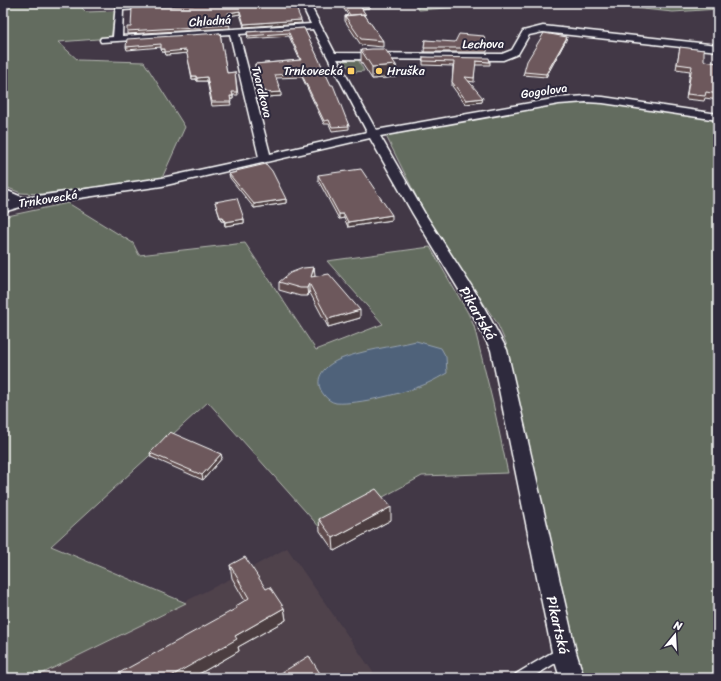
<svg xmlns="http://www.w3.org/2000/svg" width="721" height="681" viewBox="0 0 721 681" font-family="Sriracha,sans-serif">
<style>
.built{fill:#4f424c}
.green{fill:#646c5f;stroke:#b2b6af}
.water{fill:#4f627a;stroke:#95a1af}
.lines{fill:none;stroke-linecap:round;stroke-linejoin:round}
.lane-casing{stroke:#fff;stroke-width:3}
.street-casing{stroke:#fff;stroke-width:3}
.lane{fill:#2f2a3d;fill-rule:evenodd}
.street{fill:#2f2a3d;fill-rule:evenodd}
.wall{fill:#5e4c4e;stroke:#fff}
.shaded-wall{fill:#4c3e40;stroke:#fff}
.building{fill:#6d585b;stroke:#fff}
.poi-dot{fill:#ffd166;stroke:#2f2a3d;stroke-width:1.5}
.labels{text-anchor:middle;stroke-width:4;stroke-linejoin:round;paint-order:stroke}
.far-street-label{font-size:12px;fill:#fff;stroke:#2f2a3d}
.far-poi-label{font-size:12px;fill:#fff;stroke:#2f2a3d;text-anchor:end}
.street-label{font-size:14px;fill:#fff;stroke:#2f2a3d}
</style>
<rect width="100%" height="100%" fill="#423846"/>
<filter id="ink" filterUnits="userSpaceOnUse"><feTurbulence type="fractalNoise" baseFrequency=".025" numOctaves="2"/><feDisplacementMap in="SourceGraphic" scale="8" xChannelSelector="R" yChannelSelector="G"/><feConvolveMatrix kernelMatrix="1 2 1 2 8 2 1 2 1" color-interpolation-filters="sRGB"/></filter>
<g filter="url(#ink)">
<path class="built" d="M287,548l90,130h-345l200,-100z"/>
<path class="green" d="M3,3h74l9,9 29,-1 -4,27 -53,4 20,18 66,2 41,65 -23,51 -120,16 -21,-1 -18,-7z
M413,3h103l-97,7z
M601,3h117v6l-45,3 -61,-6z
M357,57l7,14 -10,1 -13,-12 1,-1z
M576,101l26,1 116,17v559h-136l-49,-201 -27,-134 -9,-20 -66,-97 -46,-92z
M68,203l65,40 6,12 106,-12 71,107 67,-26 -56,-63 103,-14 38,66 6,13 19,77 15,70 -86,3 -100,54 -114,-128 -157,144 135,57 -153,75h-30v-461z"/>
<path class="water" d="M416,341l25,7 5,9 1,16c-6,3 -12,7 -19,10 -19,9 -71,22 -92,20 -5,-1 -9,-4 -12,-8 -12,-15 -1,-28 14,-35 24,-10 53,-13 78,-19z"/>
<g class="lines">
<defs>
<path id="lane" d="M563,646l4,2 2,4 -2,4 -36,22h-17l2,-4z"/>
<path id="street" d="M116,3h8v2l38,-2h42l-4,2 -77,5 -1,26 189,-12 -10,-21h8l26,50 167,1 10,-4 11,-19 20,-5 175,19v6l-175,-19 -14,3 -11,19 -15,6 -166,-1 39,71 183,-32 27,-2 17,1 115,17v6l-115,-17 -17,-1 -27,2 -179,32 45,78 54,84 28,52 69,302 8,26h-24l-8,-26 -61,-302 -27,-52 -51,-84 -43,-76 -208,48 -138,20 -21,6v-8l8,-3 -8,-3v-9l21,9 138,-20 97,-21 -29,-123 -129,8 -1,-2 1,-2 12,-1zM313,29l54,103 -97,22 -31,-120z"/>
</defs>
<use href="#lane" class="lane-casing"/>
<use href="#street" class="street-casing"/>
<use href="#lane" class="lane"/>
<use href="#street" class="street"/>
</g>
<path class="wall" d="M199,3l103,20 -58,4 -4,-13 -12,2 2,12 -103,6v-3l4,-4z
M340,3h28l2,5 -8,1 4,8 17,24v6l-22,-2 -16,-24v-5l3,-1z
M304,28l45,98v3l-17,2 -3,-7h-5l-22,-47 -26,1 5,18 -14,1 -1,-2h-3l-8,-28v-3l45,-4 -11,-24 -41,3 -1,-7z
M220,33l7,40 8,-1 3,23h-5v4h-3l1,6 -19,1 -5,-25h-10l-1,-2h-4l-5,-26 -21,2 -1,-3h-3l-1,-5 -34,3 -1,-3z
M425,40l62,8v4h-63z
M566,40l-20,37 -23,-2 1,-3z
M680,47l24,14 14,2v37l-13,-2 -1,3 -18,-2 4,-28 -14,-2z
M361,50l35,15v12l-24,2 -11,-17z
M423,57l67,5v3h-15l-1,17 -6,-1 14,21 -17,2 -13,-18 1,-20 -30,-1z
M236,171l50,28v4l-32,5 -24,-30 -1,-4 7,-2z
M318,175l74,45 -44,7 -4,-9 -5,1 -21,-39z
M215,202l29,17v4l-19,3 -1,-5h-3z
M314,267v9l46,42 -32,9 -19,-36 -1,5h-8l-21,-6v-8z
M150,453l71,1 1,4 -19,22 -52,-23z
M319,519l72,1 -57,31 -14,-20z
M230,565l36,24 18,19 2,12 -48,27 1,4 -47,27 44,-70v-2l9,-5 -13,-23z"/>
<path class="shaded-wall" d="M370,5v3l-10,1v-3z
M240,11v3l-12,2v-3z
M301,20l1,3 -58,4v-3z
M567,37l-1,3 -20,37v-3z
M161,49l25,1 1,3 -21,2 -1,-3h-3z
M396,65v12l-24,2v-12z
M192,76h4v3h-4z
M207,77v4h-10v-3z
M263,91h3v4h-3z
M281,92v4l-14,1 -1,-4z
M230,96h3v3h-3z
M483,98l-1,4 -17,2 1,-4z
M286,199v4l-32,5v-4z
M339,214h5v4l-5,1z
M392,215v5l-44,7v-5z
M220,217h3l1,4h-3z
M244,219v4l-19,3v-4z
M314,267l1,8 -3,10 -1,-8z
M309,283v8l-1,5 -1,-8z
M360,310v8l-32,9v-8z
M221,454l1,4 -19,22 -1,-5z
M391,507v13l-57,31 -1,-13z
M284,608l2,12 -48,27 1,4 -47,27h-24l67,-42z"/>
<path class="building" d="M199,3h95l7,17 -57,4 -4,-13 -12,2 1,12 -102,6v-4h4l1,-19 61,-3z
M342,3h26l2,2 -10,1 6,9h-2v-1l-14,1z
M364,14l19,27 -22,-2 -16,-23z
M304,28l27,57h2l2,5 14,36 -17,1 -3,-7 -5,1 -23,-48 -26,2 6,17 -15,1v-2h-3l-8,-27 46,-4 -12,-27 -41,3 -1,-4z
M220,33l7,40 8,-1 2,20h-5l1,4h-3l1,6h-19l-5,-25 -10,1 -1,-2h-4l-6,-26 -21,2v-3h-4v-5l-35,3 1,-8z
M544,33l23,4 -21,37 -22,-2 3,-11z
M459,34l25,2 3,12h-63l1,-8 30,2z
M680,47l24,3v11l14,2v31l-12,-2 -1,4 -18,-2 5,-28 -15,-2z
M372,49h13l11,16 -24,2 -11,-17z
M423,57l66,1 1,4 -14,-1 -2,17 -9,-1 18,21 -17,2 -14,-18 2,-20 -31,-1z
M266,164l6,7 14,28 -32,5 -25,-30 8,-2 -1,-1z
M361,169l31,46 -44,7 -4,-8h-5l-21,-39z
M237,198l7,21 -19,3 -2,-5h-3l-5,-15z
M314,267l-3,10 18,-3 31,36 -32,9 -19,-36 -2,5h-7l-21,-6 11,-9 13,-5z
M170,432l51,22 -19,21 -52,-22z
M376,489l15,18 -58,31 -14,-19z
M245,557l21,32 4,-2 14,21 -49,28 2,3 -69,39h-58l127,-70 -1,-2 13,-8 -19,-33z
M309,656l14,22h-50z"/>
</g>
<g class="poi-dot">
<rect x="347" y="67" width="8" height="8" rx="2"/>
<circle cx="379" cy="71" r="4"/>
</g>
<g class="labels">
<g class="far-street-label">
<text transform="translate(210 21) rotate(-4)" y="4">Chladná</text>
<text transform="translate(483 44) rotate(-1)" y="4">Lechova</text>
<text transform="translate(544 91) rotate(-8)" y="4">Gogolova</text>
<text transform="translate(262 92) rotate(76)" y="4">Tvardkova</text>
<text transform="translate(48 199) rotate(-9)" y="4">Trnkovecká</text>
</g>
<g class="far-poi-label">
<text x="343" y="75">Trnkovecká</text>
<text x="387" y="75" text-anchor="start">Hruška</text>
</g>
<g class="street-label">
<text transform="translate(478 313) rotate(60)" y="5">Pikartská</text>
<text transform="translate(558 625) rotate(77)" y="5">Pikartská</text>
</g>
</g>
<rect width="721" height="681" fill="none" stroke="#2f2a3d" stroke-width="16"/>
<rect x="8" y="8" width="705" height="665" fill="none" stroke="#fff" stroke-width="1.5" filter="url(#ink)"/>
<g transform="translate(675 635) rotate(18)" stroke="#2f2a3d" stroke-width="3" paint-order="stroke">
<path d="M0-3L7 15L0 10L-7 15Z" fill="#ffffff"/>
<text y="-6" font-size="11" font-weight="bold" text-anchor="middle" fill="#ffffff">N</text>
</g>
</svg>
